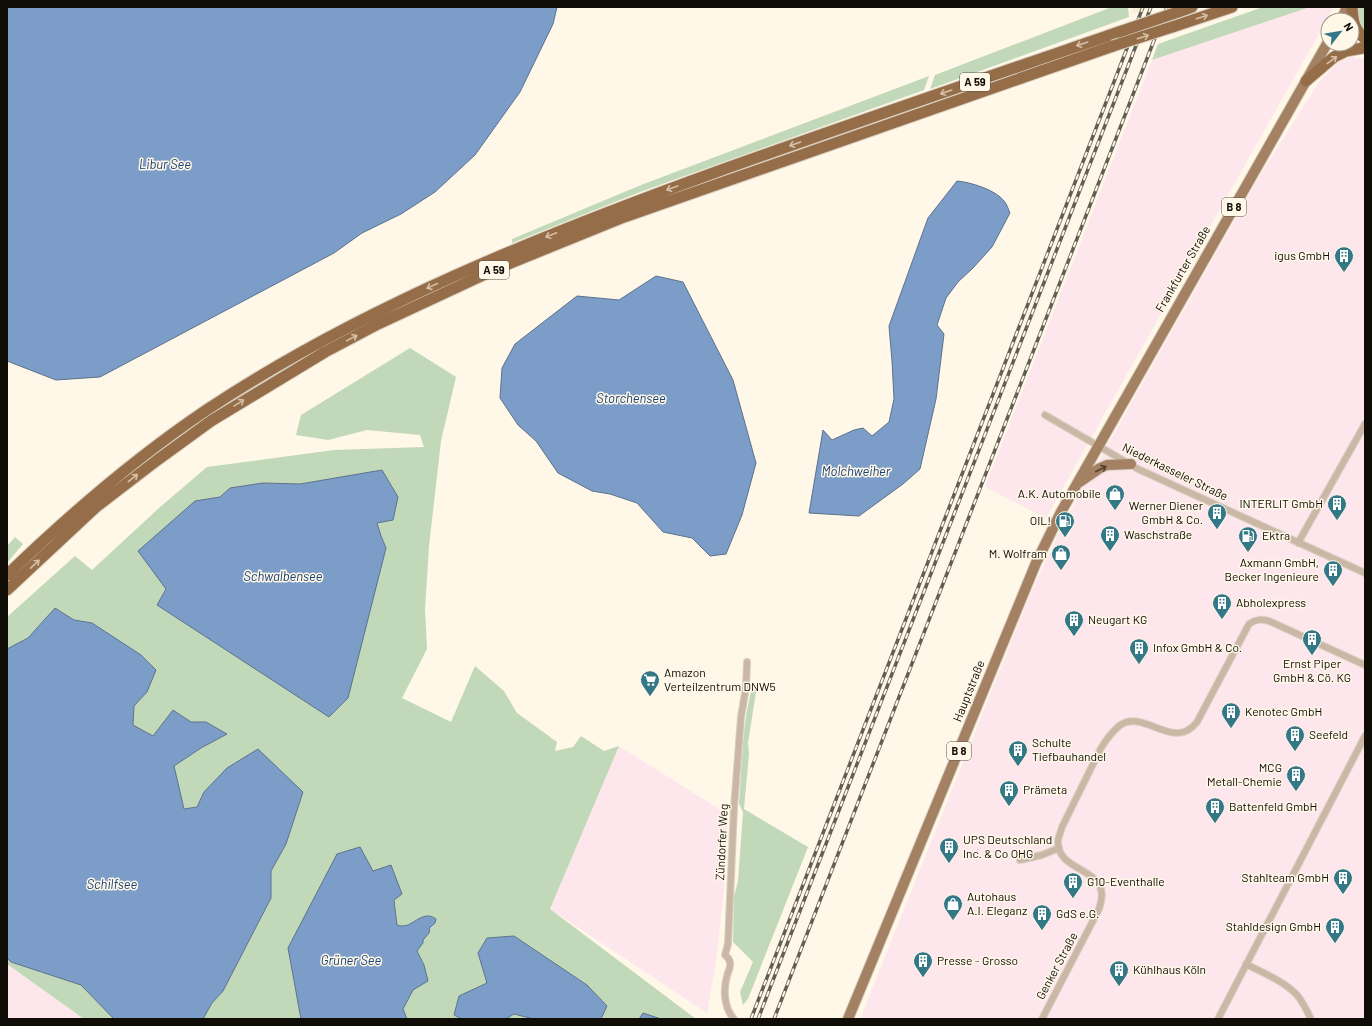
<svg xmlns="http://www.w3.org/2000/svg" width="1372" height="1026" viewBox="0 0 1372 1026" font-family="Barlow,sans-serif">
<style>
.built{fill:#fcefd4}
.industrial{fill:#fde7ed}
.green{fill:#c1d9b8;fill-rule:evenodd}
.water{fill:#7c9dc7;stroke:#5c728d}
.lines{fill:none;stroke-linecap:round;stroke-linejoin:round}
.street-casing{stroke:#d9d1c3;stroke-width:8}
.primary-casing{stroke:#d9d1c3;stroke-width:12}
.highway-casing{stroke:#d9d1c3;stroke-width:13}
.street{stroke:#cbb7a6;stroke-width:6}
.primary{stroke:#a38162;stroke-width:10}
.highway{stroke:#956d48;stroke-width:11}
.rail-casing{stroke:#635e54;stroke-width:3.5}
.rail{stroke:#fff7e7;stroke-width:2;stroke-dasharray:6;stroke-linecap:butt}
.highway-bridge-casing{stroke:#d9d1c3;stroke-width:13;stroke-linecap:butt}
.highway-bridge{stroke:#956d48;stroke-width:11}
.oneway{stroke:#d5c0a7}
.oneway2{stroke:#52412f}
.labels{text-anchor:middle;stroke-width:3;stroke-linejoin:round;paint-order:stroke}
.shield{fill:#fff7e7;stroke:#58524a;stroke-width:1}
.shield-label{font-size:11px;font-weight:bold;fill:#100c06}
.poi-label{font-size:12px;fill:#100c06;stroke:#fff7e7;text-anchor:start}
.street-label{font-size:12px;fill:#100c06;stroke:#fff7e7}
.water-label{font-size:13px;font-style:italic;fill:#164176;stroke:#fff7e7}
</style>
<rect width="100%" height="100%" fill="#fff7e7"/>
<path class="built" d="M1133,7h21l-24,8z"/>
<path class="industrial" d="M1310,7h24l-288,511 -61,-31 167,-427z
M1350,57l15,2v960h-505l172,-429 32,-68 198,-350 57,-90 18,-19z
M619,746l108,68 -3,77 -9,77 -8,45 -157,-104z
M7,964l77,55h-77z"/>
<path class="green" d="M1112,7h16l1,10 -199,72 5,-14z
M1263,7h47l-158,53 6,-16z
M1356,7h9v29l-5,-6z
M929,76l-5,14 -284,102 -128,51v-4l129,-54z
M410,348l46,29 -15,64 -12,105 -4,63 2,40 -25,49 49,24 24,-56 29,25 13,22 40,29 -2,9 18,-4 8,-11 23,15 15,-5 -69,163 146,110h-35l-18,-6 -4,6h-38l6,-13 -20,-21 -73,-49 -27,2 -9,15 9,30 -28,13 -5,19 8,4h-55l-4,-10 10,-19 15,-9 -4,-16 -7,-14 6,-8v-3l12,-17h-23l-11,4 -4,-2 -6,-60 -18,7 -85,76 13,71h-98l9,-16 11,-12 48,-93v-27l15,-27 -82,-52 -7,15 -13,2 -10,-43 27,-18 26,-14 -21,-12h-15l-18,-12 -20,26 -20,-11 1,-19 13,-14 -55,-69 -18,-3 -19,-12 -27,30 -21,11v-32l68,-61 17,14 67,-62 48,-41 127,-17 90,-3 -4,-12 -53,-5 -39,10 -32,-5 5,-20zM382,470l-5,53 4,13 5,12 -228,57 8,-16 29,-88 26,-4 42,-14 37,1z
M15,537l8,7 -16,19v-17z
M753,684l6,1 -3,7 -8,51 1,11 -5,55 64,38 -60,152 -5,6 -3,-13 13,-30 -20,-20 1,-46 4,-15 5,-69 -4,-8c3,-40 3,-82 14,-120z
M7,958l4,4 70,23 33,34h-30l-77,-55z
M514,1014l20,5h-28z"/>
<path class="water" d="M7,7h550l-4,17 -33,68 -45,63 -40,37 -34,22 -39,19 -28,20 -234,124 -44,3 -49,-19z
M957,181c13,1 39,9 47,20 3,3 4,8 6,12l-18,34 -19,21 -15,14 -12,16 -9,27 7,9 -8,65 -16,70 -17,15 -44,32 -50,-3 14,-83 9,10 22,-10 9,-2 9,8 17,-14 5,-23 -2,-38 -3,-35 39,-108z
M656,276l27,6 50,98 23,83 -14,52 -16,39 -16,2 -18,-18 -29,-6 -26,-29 -27,-9 -18,-3 -34,-18 -22,-32 -18,-16 -18,-27 2,-30 13,-24 62,-48 42,4z
M382,470l16,27 -5,23 -16,3 4,13 5,12 -38,150 -19,19 -172,-112 9,-16 -28,-38 57,-50 25,-4 10,-9 33,-5 37,1z
M55,608l19,12 18,3 49,32 15,15 -9,22 -13,14 -1,19 20,11 20,-26 18,12h15l21,12 -26,14 -27,18 10,43 13,-2 7,-15 23,-24 31,-19 45,43 -17,52 -15,27v27l-48,93 -11,12 -9,16h-89l-33,-34 -70,-23 -4,-4v-309l21,-11z
M360,847l13,24 18,-6 11,29 -8,6 3,25c15,6 24,-17 39,-6l-1,4 -5,5 -1,5 -6,7v3l-6,8 7,14 4,16 -15,9 -10,19 4,10h-106l-13,-71 49,-94z
M514,936l73,49 20,21 -6,13h-67l-20,-5 -8,5h-44l-8,-4 5,-19 28,-13 -9,-30 9,-15z
M643,1013l18,6h-22z"/>
<g class="lines">
<defs>
<path id="street" d="M1045,415l93,54 227,104
M1298,543l67,-119
M1020,860l22,-5 17,-7
M1246,964c17,9 38,17 51,31 6,7 10,16 14,24
M734,1019c-10,-11 -11,-29 -7,-43 1,-5 4,-8 3,-13 0,-4 -2,-5 -5,-8l3,-11 6,-136 7,-91 5,-30 1,-25
M1042,1019l57,-110c16,-43 -41,-34 -41,-67 0,-5 3,-10 4,-15l39,-79c5,-8 11,-16 18,-22 25,-19 54,27 78,-4l52,-98c7,-5 12,-5 20,-3l96,44
M1218,1019l147,-283"/>
<path id="primary" d="M1341,20l6,-13
M1078,483l22,-15 7,-3 24,-1
M848,1019l188,-456 25,-51 267,-470"/>
<path id="highway" d="M1352,7c1,16 2,21 13,32
M1178,12l14,-5
M1172,27l60,-20
M1306,81l28,-24 12,-6 17,-3
M7,575c61,-59 127,-116 198,-164 156,-104 335,-175 511,-239 134,-48 269,-94 403,-140
M7,590l89,-83 60,-46 55,-40 114,-69 53,-28 120,-56 126,-51 489,-171"/>
</defs>
<use href="#street" class="street-casing"/>
<use href="#primary" class="primary-casing"/>
<use href="#highway" class="highway-casing"/>
<use href="#street" class="street"/>
<use href="#primary" class="primary"/>
<use href="#highway" class="highway"/>
<defs>
<path id="rail" d="M751,1019l392,-1012
M758,1019l393,-1012
M774,1019l393,-1012"/>
</defs>
<use href="#rail" class="rail-casing"/>
<use href="#rail" class="rail"/>
<defs>
<path id="highway-bridge" d="M1119,32l59,-20
M1113,46l59,-19"/>
</defs>
<use href="#highway-bridge" class="highway-bridge-casing"/>
<use href="#highway-bridge" class="highway-bridge"/>
</g>
<defs><path id="oneway-shaft" d="M-6 0H5M1.5-3L5.5 0L1.5 3" fill="none" stroke-width="1.6" stroke-linecap="round" stroke-linejoin="round"/></defs>
<g class="oneway">
<use href="#oneway-shaft" transform="translate(1202 17) rotate(-18)"/>
<use href="#oneway-shaft" transform="translate(1143 37) rotate(-18)"/>
<use href="#oneway-shaft" transform="translate(1082 44) rotate(161)"/>
<use href="#oneway-shaft" transform="translate(1332 60) rotate(-36)"/>
<use href="#oneway-shaft" transform="translate(946 92) rotate(161)"/>
<use href="#oneway-shaft" transform="translate(795 144) rotate(161)"/>
<use href="#oneway-shaft" transform="translate(672 188) rotate(160)"/>
<use href="#oneway-shaft" transform="translate(551 235) rotate(158)"/>
<use href="#oneway-shaft" transform="translate(432 286) rotate(155)"/>
<use href="#oneway-shaft" transform="translate(352 338) rotate(-28)"/>
<use href="#oneway-shaft" transform="translate(239 403) rotate(-32)"/>
<use href="#oneway-shaft" transform="translate(133 478) rotate(-38)"/>
<use href="#oneway-shaft" transform="translate(35 564) rotate(-43)"/>
</g>
<use class="oneway2" href="#oneway-shaft" transform="translate(1101 469) rotate(-27)"/>
<defs>
<symbol id="building-pin" viewBox="-11 -11 22 30"><path d="M0 17L-7.5 6A9.5 9.5 0 1 1 7.5 6Z" fill="#337886" stroke="#fff7e7"/><path d="M-4-6H4V6H1V3H-1V6H-4ZM-2.5-4.3h1.7v1.8h-1.7ZM.8-4.3h1.7v1.8H.8ZM-2.5-1h1.7V.8h-1.7ZM.8-1h1.7V.8H.8Z" fill="#fff"/></symbol>
<symbol id="shop-pin" viewBox="-11 -11 22 30"><path d="M0 17L-7.5 6A9.5 9.5 0 1 1 7.5 6Z" fill="#337886" stroke="#fff7e7"/><path d="M-5-2.5h2.3a2.7 3.5 0 0 1 5.4 0H5L5.5 6h-11ZM-1.5-2.5h3a1.5 2.3 0 0 0-3 0Z" fill="#fff"/></symbol>
<symbol id="fuel-pin" viewBox="-11 -11 22 30"><path d="M0 17L-7.5 6A9.5 9.5 0 1 1 7.5 6Z" fill="#337886" stroke="#fff7e7"/><path d="M-5.5-6h7V0h2V4h1.3V-2.5L3-4.5l.8-.8L6-3V5H2.5V1h-1V6h-7ZM-4.2-4.7v3.2H.2V-4.7Z" fill="#fff"/></symbol>
<symbol id="supermarket-pin" viewBox="-11 -11 22 30"><path d="M0 17L-7.5 6A9.5 9.5 0 1 1 7.5 6Z" fill="#337886" stroke="#fff7e7"/><path d="M-6-5.5h2.5l.6 2H6L4.5 2H-2.5L-4.4-4H-6ZM-1.5 3.2a1.3 1.3 0 1 0 .1 0ZM3 3.2a1.3 1.3 0 1 0 .1 0Z" fill="#fff"/></symbol>
</defs>
<g fill-rule="evenodd">
<use href="#building-pin" x="1333" y="245" width="22" height="30"/>
<use href="#shop-pin" x="1104" y="483" width="22" height="30"/>
<use href="#building-pin" x="1326" y="493" width="22" height="30"/>
<use href="#building-pin" x="1206" y="502" width="22" height="30"/>
<use href="#fuel-pin" x="1054" y="510" width="22" height="30"/>
<use href="#building-pin" x="1099" y="524" width="22" height="30"/>
<use href="#fuel-pin" x="1237" y="525" width="22" height="30"/>
<use href="#shop-pin" x="1050" y="543" width="22" height="30"/>
<use href="#building-pin" x="1322" y="559" width="22" height="30"/>
<use href="#building-pin" x="1211" y="592" width="22" height="30"/>
<use href="#building-pin" x="1063" y="609" width="22" height="30"/>
<use href="#building-pin" x="1301" y="628" width="22" height="30"/>
<use href="#building-pin" x="1128" y="637" width="22" height="30"/>
<use href="#supermarket-pin" x="639" y="669" width="22" height="30"/>
<use href="#building-pin" x="1220" y="701" width="22" height="30"/>
<use href="#building-pin" x="1284" y="724" width="22" height="30"/>
<use href="#building-pin" x="1007" y="739" width="22" height="30"/>
<use href="#building-pin" x="1285" y="764" width="22" height="30"/>
<use href="#building-pin" x="998" y="779" width="22" height="30"/>
<use href="#building-pin" x="1204" y="796" width="22" height="30"/>
<use href="#building-pin" x="938" y="836" width="22" height="30"/>
<use href="#building-pin" x="1332" y="867" width="22" height="30"/>
<use href="#building-pin" x="1062" y="871" width="22" height="30"/>
<use href="#shop-pin" x="942" y="893" width="22" height="30"/>
<use href="#building-pin" x="1031" y="903" width="22" height="30"/>
<use href="#building-pin" x="1324" y="916" width="22" height="30"/>
<use href="#building-pin" x="912" y="950" width="22" height="30"/>
<use href="#building-pin" x="1108" y="959" width="22" height="30"/>
</g>
<g class="labels">
<g class="shield">
<rect x="960" y="73" width="30" height="18" rx="3"/>
<rect x="1222" y="198" width="24" height="18" rx="3"/>
<rect x="479" y="261" width="30" height="18" rx="3"/>
<rect x="947" y="742" width="24" height="18" rx="3"/>
</g>
<g class="shield-label">
<text x="975" y="86">A 59</text>
<text x="1234" y="211">B 8</text>
<text x="494" y="274">A 59</text>
<text x="959" y="755">B 8</text>
</g>
<g class="poi-label">
<text x="1330" y="260" text-anchor="end">igus GmbH</text>
<text x="1101" y="498" text-anchor="end">A.K. Automobile</text>
<text x="1323" y="508" text-anchor="end">INTERLIT GmbH</text>
<text x="1203" y="510" text-anchor="end">Werner Diener<tspan x="1203" dy="14">GmbH &amp; Co.</tspan></text>
<text x="1051" y="525" text-anchor="end">OIL!</text>
<text x="1124" y="539">Waschstraße</text>
<text x="1262" y="540">Ektra</text>
<text x="1047" y="558" text-anchor="end">M. Wolfram</text>
<text x="1319" y="567" text-anchor="end">Axmann GmbH,<tspan x="1319" dy="14">Becker Ingenieure</tspan></text>
<text x="1236" y="607">Abholexpress</text>
<text x="1088" y="624">Neugart KG</text>
<text x="1153" y="652">Infox GmbH &amp; Co.</text>
<text x="1312" y="668" text-anchor="middle">Ernst Piper<tspan x="1312" dy="14">GmbH &amp; Cö. KG</tspan></text>
<text x="664" y="677">Amazon<tspan x="664" dy="14">Verteilzentrum DNW5</tspan></text>
<text x="1245" y="716">Kenotec GmbH</text>
<text x="1309" y="739">Seefeld</text>
<text x="1032" y="747">Schulte<tspan x="1032" dy="14">Tiefbauhandel</tspan></text>
<text x="1282" y="772" text-anchor="end">MCG<tspan x="1282" dy="14">Metall-Chemie</tspan></text>
<text x="1023" y="794">Prämeta</text>
<text x="1229" y="811">Battenfeld GmbH</text>
<text x="963" y="844">UPS Deutschland<tspan x="963" dy="14">Inc. &amp; Co OHG</tspan></text>
<text x="1329" y="882" text-anchor="end">Stahlteam GmbH</text>
<text x="1087" y="886">G10-Eventhalle</text>
<text x="967" y="901">Autohaus<tspan x="967" dy="14">A.I. Eleganz</tspan></text>
<text x="1056" y="918">GdS e.G.</text>
<text x="1321" y="931" text-anchor="end">Stahldesign GmbH</text>
<text x="937" y="965">Presse - Grosso</text>
<text x="1133" y="974">Kühlhaus Köln</text>
</g>
<g class="street-label">
<text transform="translate(1183 269) rotate(-60)" y="4">Frankfurter Straße</text>
<text transform="translate(1175 472) rotate(26)" y="4">Niederkasseler Straße</text>
<text transform="translate(969 691) rotate(-68)" y="4">Hauptstraße</text>
<text transform="translate(722 842) rotate(-87)" y="4">Zündorfer Weg</text>
<text transform="translate(1057 966) rotate(-62)" y="4">Genker Straße</text>
</g>
<g class="water-label">
<text x="165" y="169">Libur See</text>
<text x="631" y="403">Storchensee</text>
<text x="856" y="476">Molchweiher</text>
<text x="283" y="581">Schwalbensee</text>
<text x="112" y="889">Schilfsee</text>
<text x="351" y="965">Grüner See</text>
</g>
</g>
<rect width="1372" height="1026" fill="none" stroke="#100c06" stroke-width="16"/>
<g transform="translate(1340 32) rotate(59)"><circle r="19" fill="#fff7e7" stroke="#9f998d"/>
<path d="M0-3L7 15L0 10L-7 15Z" fill="#337886"/>
<text y="-6" font-size="11" font-weight="bold" text-anchor="middle" fill="#100c06">N</text>
</g>
</svg>
